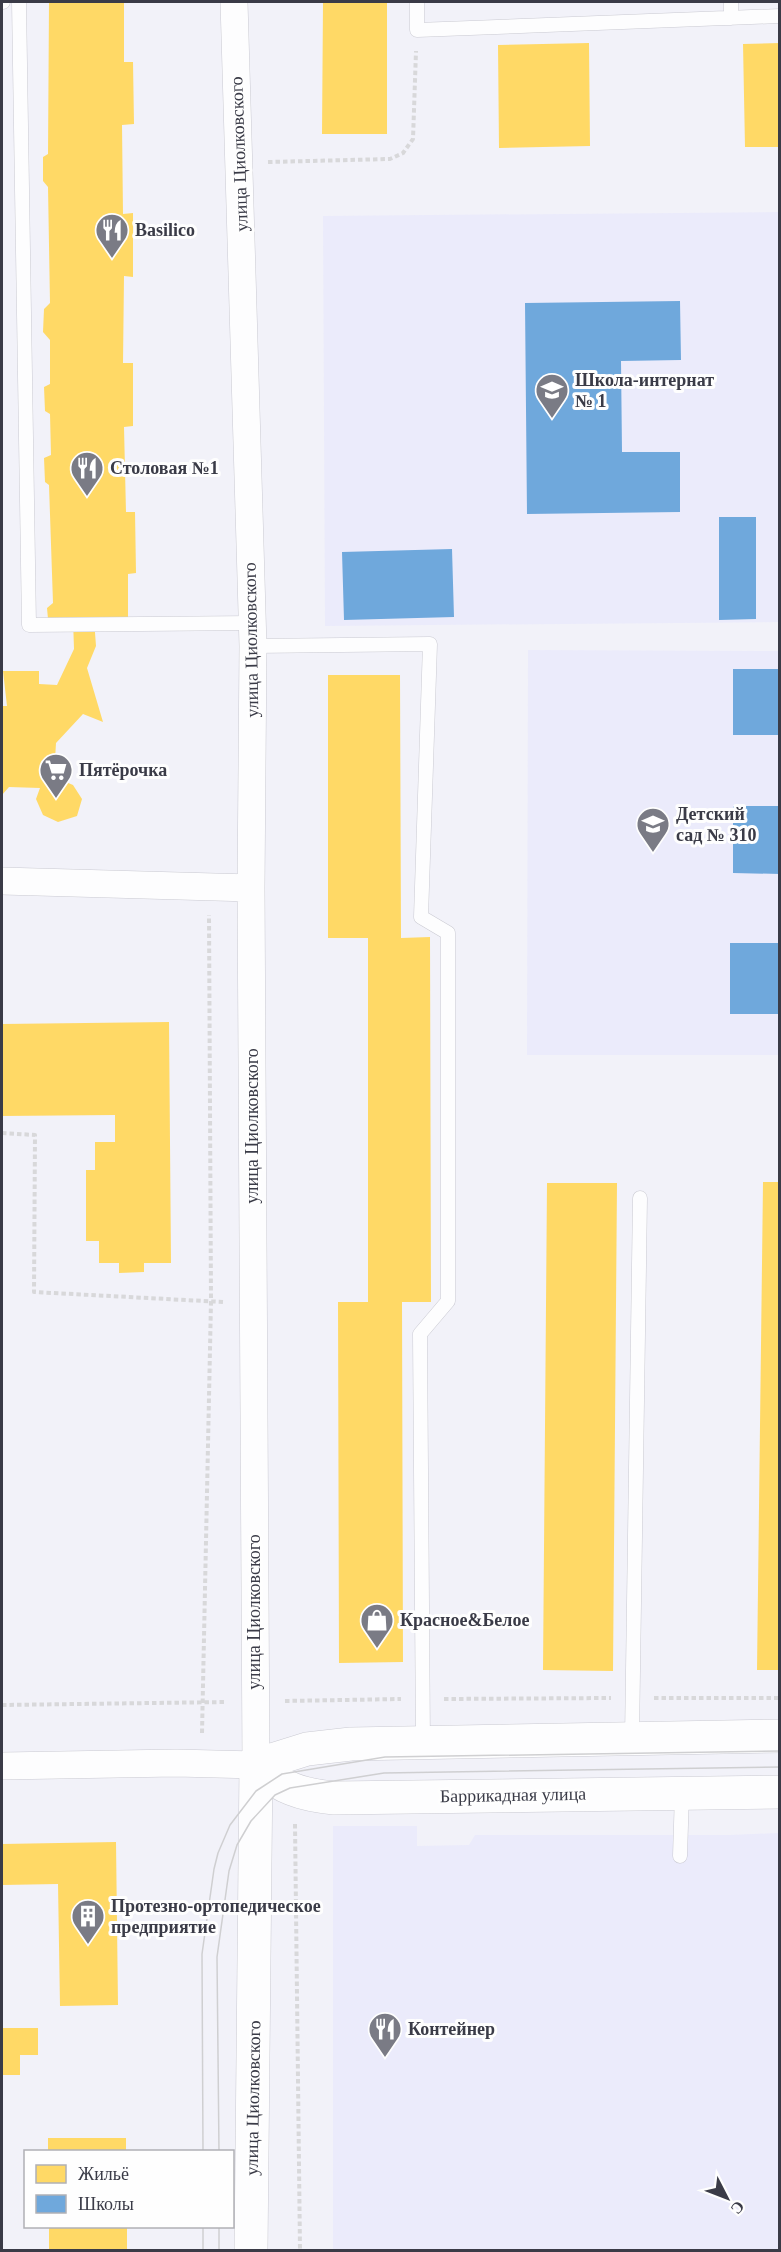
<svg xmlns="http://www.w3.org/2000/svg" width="781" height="2252" viewBox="0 0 781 2252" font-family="Georgia,serif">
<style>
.built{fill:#ebebfb}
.homes{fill:#ffd966}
.schools{fill:#6fa8dc}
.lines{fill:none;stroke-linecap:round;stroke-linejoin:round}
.lane-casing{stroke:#cacad2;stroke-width:15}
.street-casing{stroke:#cacad2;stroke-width:28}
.secondary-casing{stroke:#cacad2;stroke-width:34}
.path{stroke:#d8d8da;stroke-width:4;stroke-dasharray:4.5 3;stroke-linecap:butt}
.lane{stroke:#fdfdfe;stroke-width:14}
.street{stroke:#fdfdfe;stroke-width:27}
.secondary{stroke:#fdfdfe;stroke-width:33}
.tram{stroke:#cfcfd1;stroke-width:1.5}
.labels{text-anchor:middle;stroke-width:6;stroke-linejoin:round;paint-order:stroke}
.street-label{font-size:18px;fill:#3a3b47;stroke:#fefefe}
.poi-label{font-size:18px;font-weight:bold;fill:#3a3b47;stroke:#fefefe;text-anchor:start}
</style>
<rect width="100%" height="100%" fill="#f2f2f9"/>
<path class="built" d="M779,212v410l-454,4 -2,-410z
M528,650l251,1v404h-252z
M333,1826h84v20l52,-1 6,-10h255l49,-2v417h-446z"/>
<path class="homes" d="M49,2h75v60h9l1,62 -12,1 1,89 10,-1v64l-9,-1 -1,87h10v63l-9,1 2,85h9l1,61 -8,1v45h-34l2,27 -9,22 16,54 -20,-8 -27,29 -2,34 19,8 9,14 -5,17 -19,6 -15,-7 -7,-16 4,-11 -31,-1 -7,8v-89h5l-4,-35h36v13l18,1 17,-36 -1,-30h-25l-1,-11 6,-5 -4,-118 -4,-3 -1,-24 7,-3 -1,-41 -5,-3 -1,-24 6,-3v-44l-7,-8 1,-23 6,-6 -2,-116 -5,-6v-24l5,-3z
M323,2h64v132h-65z
M589,43l1,103 -91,2 -1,-103z
M780,43v104h-35l-2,-103z
M328,675h72l1,263 29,-1 1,365h-29l1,360 -64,1 -1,-361h30v-364h-40z
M169,1022l2,241h-27v9l-25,1v-10h-20v-22h-13v-71h9v-28h20v-27l-113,1v-92z
M763,1182h17v488h-23z
M547,1183h70l-4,488 -70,-1z
M116,1842l2,163 -58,1 -2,-122 -56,1v-41z
M2,2028h36v27h-18v20h-18z
M48,2138h78v14h-78z
M49,2226h78v24h-78z"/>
<path class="schools" d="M680,301l1,59 -60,1 1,91h58v60l-153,2 -2,-211z
M719,517h37v102l-37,1z
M452,549l2,68 -110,3 -2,-68z
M733,669h47v66h-47z
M733,806h47v68l-47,-1z
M730,943h50v71h-50z"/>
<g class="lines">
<defs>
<path id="lane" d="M2,2h1
M19,2l10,623 224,-2
M417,2v28l363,-14
M731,18v-16
M253,646l177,-2 -9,273 27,16v368l-28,33 3,409
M632,1738l8,-540
M680,1856l2,-63"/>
<path id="street" d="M2,881l249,7
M2,1766l174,-3 80,2 -5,-877 2,-242 -19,-644"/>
<path id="secondary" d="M256,1765c24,23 46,30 78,33l446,-6
M256,1765l51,-16 44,-5 429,-8
M251,2250l5,-485"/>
</defs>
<use href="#lane" class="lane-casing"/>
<use href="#street" class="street-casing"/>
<use href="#secondary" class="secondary-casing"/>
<path class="path" d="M268,162l122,-3 13,-6 10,-14 3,-88
M2,1133l33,2 -1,157 189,10
M654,1698h126
M444,1699l167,-1
M285,1701l116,-2
M2,1705l225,-3
M202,1733l9,-432 -2,-386
M295,1824l5,426"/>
<use href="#lane" class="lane"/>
<use href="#street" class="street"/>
<use href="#secondary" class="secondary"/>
<path class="tram" d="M203,2152l-1,-198 12,-85 4,-16 12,-28 26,-34 26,-17 103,-17 395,-6
M219,2152l-2,-195 12,-86 8,-26 14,-24 24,-26 15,-7 94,-15 396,-6
M203,2226v24
M219,2226v24"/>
</g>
<defs>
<symbol id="restaurant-pin" viewBox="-11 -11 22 30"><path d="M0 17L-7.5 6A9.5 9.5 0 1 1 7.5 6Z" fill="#7a7b85" stroke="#fefefe"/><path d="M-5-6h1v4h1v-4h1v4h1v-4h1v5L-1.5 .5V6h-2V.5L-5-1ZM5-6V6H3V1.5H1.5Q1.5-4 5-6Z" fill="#fff"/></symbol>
<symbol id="school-pin" viewBox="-11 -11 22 30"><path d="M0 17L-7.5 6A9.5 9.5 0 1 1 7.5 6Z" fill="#7a7b85" stroke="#fefefe"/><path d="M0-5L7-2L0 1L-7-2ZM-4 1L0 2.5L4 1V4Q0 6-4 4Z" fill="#fff"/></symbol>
<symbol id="supermarket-pin" viewBox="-11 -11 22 30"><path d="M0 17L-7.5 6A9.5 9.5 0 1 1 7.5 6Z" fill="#7a7b85" stroke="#fefefe"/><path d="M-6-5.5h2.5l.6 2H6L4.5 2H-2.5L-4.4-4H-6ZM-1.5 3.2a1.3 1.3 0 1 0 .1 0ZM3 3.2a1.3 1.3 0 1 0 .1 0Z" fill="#fff"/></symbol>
<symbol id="shop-pin" viewBox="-11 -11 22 30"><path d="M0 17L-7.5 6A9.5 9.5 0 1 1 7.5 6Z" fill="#7a7b85" stroke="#fefefe"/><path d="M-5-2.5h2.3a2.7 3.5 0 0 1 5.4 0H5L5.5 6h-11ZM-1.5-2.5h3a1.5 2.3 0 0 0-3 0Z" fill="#fff"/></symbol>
<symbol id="building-pin" viewBox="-11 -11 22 30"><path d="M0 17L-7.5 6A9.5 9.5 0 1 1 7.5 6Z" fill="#7a7b85" stroke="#fefefe"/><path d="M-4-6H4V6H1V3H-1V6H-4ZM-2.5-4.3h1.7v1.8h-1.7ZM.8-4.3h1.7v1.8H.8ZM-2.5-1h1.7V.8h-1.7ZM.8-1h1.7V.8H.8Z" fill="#fff"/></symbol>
</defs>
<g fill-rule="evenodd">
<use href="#restaurant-pin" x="93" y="211" width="38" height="52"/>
<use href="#school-pin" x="533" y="371" width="38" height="52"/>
<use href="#restaurant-pin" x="68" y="449" width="38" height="52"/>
<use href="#supermarket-pin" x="37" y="751" width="38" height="52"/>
<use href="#school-pin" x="634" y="805" width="38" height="52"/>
<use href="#shop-pin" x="358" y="1601" width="38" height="52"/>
<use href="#building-pin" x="69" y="1897" width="38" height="52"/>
<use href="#restaurant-pin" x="366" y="2010" width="38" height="52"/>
</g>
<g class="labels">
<g class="street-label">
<text transform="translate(239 154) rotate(-92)" y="6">улица Циолковского</text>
<text transform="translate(251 640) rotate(-91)" y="6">улица Циолковского</text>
<text transform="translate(252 1126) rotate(-90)" y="6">улица Циолковского</text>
<text transform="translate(254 1612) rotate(-90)" y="6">улица Циолковского</text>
<text transform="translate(513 1795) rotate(-1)" y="6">Баррикадная улица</text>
<text transform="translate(253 2098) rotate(-89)" y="6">улица Циолковского</text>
</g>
<g class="poi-label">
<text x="135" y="236">Basilico</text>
<text x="575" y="386">Школа-интернат<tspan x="575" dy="21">№ 1</tspan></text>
<text x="110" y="474">Столовая №1</text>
<text x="79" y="776">Пятёрочка</text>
<text x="676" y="820">Детский<tspan x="676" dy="21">сад № 310</tspan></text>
<text x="400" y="1626">Красное&amp;Белое</text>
<text x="111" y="1912">Протезно-ортопедическое<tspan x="111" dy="21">предприятие</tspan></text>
<text x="408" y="2035">Контейнер</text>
</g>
</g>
<rect width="781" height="2252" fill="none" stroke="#3a3b47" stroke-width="6"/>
<rect x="24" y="2150" width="210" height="78" fill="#fefefe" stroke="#b0b0b5" stroke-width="1.5"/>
<rect x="36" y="2165" width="30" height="18" fill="#ffd966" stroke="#b0b0b5" stroke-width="1.5"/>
<text x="78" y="2180" font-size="18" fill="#3a3b47">Жильё</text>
<rect x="36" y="2195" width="30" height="18" fill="#6fa8dc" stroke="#b0b0b5" stroke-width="1.5"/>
<text x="78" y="2210" font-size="18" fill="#3a3b47">Школы</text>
<g transform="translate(727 2198) rotate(132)" stroke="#fefefe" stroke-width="4.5" paint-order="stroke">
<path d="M0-4.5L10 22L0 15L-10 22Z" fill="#3a3b47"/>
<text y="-9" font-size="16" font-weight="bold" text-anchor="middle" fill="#3a3b47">С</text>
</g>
</svg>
